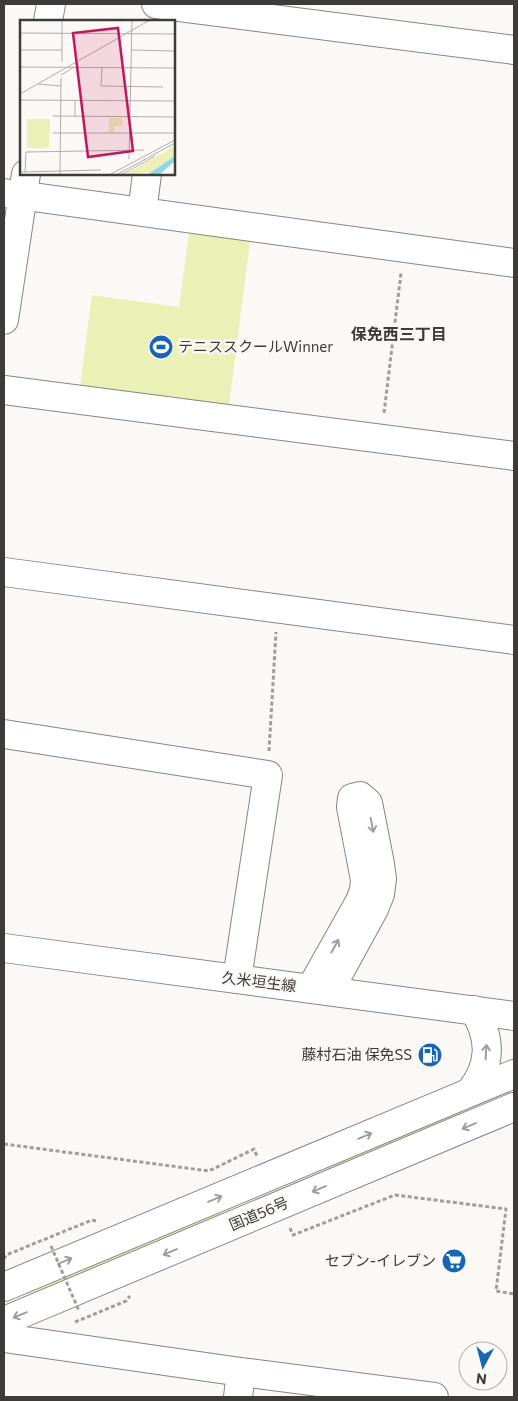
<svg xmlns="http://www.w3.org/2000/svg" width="518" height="1401" viewBox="0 0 518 1401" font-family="Commissioner,'Noto Sans JP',sans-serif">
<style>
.green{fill:#ebf1b6}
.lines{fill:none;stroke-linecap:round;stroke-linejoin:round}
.minor-casing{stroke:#888582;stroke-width:30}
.major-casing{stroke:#888582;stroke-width:30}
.highway-casing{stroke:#888582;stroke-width:30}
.path{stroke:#a09d9b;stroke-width:3;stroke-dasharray:4 2.5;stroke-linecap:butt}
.minor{stroke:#fff;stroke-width:28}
.major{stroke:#fff;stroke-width:28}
.highway{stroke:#fff;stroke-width:28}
.path-bridge{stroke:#a09d9b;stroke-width:3;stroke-dasharray:4 2.5;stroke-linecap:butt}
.oneway{stroke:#9e9e9d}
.labels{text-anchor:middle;stroke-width:5;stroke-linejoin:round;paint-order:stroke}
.poi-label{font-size:15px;fill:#3e3c3b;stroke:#fcf8f5;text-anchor:end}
.street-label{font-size:15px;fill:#3e3c3b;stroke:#fcf8f5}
.neighbourhood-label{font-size:16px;font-weight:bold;fill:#3e3c3b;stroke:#fcf8f5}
.inset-road{fill:none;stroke:#b0adab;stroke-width:1}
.view{fill:#c2185b;fill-opacity:0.15;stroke:#c2185b;stroke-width:2.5}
.inset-edge{fill:none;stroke:#3e3c3b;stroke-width:2.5}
</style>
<rect width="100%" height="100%" fill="#fcf8f5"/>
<path class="green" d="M190,226l61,8 -22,172 -149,-20 12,-91 87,12z
M514,1092v5l-179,72 -12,-1 -37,17 -2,-1 152,-66 31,-7z
M219,1213h10l-189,81h-14l-5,2 -1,-2z"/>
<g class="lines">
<defs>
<path id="minor" d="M156,4l358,46
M48,21l3,-17
M4,193l510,70
M142,212l5,-38
M4,320l22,-146
M4,390l510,66
M4,572l510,68
M4,734l264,41 -31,204
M311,988l49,-87 4,-11 1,-10 -14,-73 1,-9 8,-2 8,7 12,61 2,15 -2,15 -6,15 -45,82
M4,1338l237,34 193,25
M238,1397l3,-25"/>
<path id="major" d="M4,948l510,68"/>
<path id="highway" d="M470,1092c21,-26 22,-53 4,-82
M4,1287l510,-213
M4,1321l510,-214"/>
</defs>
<use href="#minor" class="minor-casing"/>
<use href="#major" class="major-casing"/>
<use href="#highway" class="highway-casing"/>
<path class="path" d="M384,413l17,-140
M269,751l7,-119
M4,1144l205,27 45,-22 3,7
M290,1228l3,7 102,-40 111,14 -10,82 18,3
M4,1259l2,-4 86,-35 4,1
M75,1322l51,-21 4,-5"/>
<use href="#minor" class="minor"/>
<use href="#major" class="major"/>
<use href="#highway" class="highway"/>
<path class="path-bridge" d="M51,1246l28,65"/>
</g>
<defs><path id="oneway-shaft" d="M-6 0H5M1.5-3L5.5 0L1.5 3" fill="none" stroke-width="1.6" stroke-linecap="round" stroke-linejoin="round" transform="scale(1.25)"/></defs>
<g class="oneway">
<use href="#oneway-shaft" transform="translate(372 825) rotate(79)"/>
<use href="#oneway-shaft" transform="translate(335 946) rotate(-61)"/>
<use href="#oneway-shaft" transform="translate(486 1052) rotate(-87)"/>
<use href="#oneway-shaft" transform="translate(469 1126) rotate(157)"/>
<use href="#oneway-shaft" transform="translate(365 1136) rotate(-23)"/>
<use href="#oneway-shaft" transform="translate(319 1189) rotate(157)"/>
<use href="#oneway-shaft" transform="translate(215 1199) rotate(-23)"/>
<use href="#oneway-shaft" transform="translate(170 1252) rotate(157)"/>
<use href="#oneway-shaft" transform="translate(65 1261) rotate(-23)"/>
<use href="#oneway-shaft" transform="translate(20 1315) rotate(158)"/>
</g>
<defs>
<symbol id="stadium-disc" viewBox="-11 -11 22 22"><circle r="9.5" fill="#1666b5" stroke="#fcf8f5"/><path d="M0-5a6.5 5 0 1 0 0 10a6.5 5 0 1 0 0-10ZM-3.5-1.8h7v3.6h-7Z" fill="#fff"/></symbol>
<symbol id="fuel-disc" viewBox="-11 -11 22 22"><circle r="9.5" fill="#1666b5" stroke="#fcf8f5"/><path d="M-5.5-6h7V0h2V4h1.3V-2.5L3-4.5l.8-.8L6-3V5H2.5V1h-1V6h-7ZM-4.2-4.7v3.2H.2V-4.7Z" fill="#fff"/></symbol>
<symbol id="supermarket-disc" viewBox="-11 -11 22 22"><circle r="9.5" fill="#1666b5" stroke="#fcf8f5"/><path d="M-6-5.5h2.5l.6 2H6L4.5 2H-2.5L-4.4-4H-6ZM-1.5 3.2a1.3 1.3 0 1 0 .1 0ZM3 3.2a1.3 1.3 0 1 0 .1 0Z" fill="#fff"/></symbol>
</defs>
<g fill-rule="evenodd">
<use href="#stadium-disc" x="147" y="333" width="28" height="28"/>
<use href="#fuel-disc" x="416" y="1041" width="28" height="28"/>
<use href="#supermarket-disc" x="440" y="1247" width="28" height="28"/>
</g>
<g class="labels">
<g class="poi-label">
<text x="178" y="352" text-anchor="start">テニススクールWinner</text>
<text x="412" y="1060">藤村石油 保免SS</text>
<text x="436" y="1266">セブン-イレブン</text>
</g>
<g class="street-label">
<text transform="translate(259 982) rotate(7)" y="5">久米垣生線</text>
<text transform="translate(259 1214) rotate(-23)" y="5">国道56号</text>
</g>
<g class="neighbourhood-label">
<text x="399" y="340">保免西三丁目</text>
</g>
</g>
<g transform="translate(20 20)">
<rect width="155" height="155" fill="#fcf8f5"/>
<path d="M89,98h13v8h-8v7h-5zM7,99h23l-1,29h-22zM155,126v10l-23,16 -28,3z" fill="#ebf1b6"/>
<path d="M155,136v5l-16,14h-12z" fill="#8dd6ed"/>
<path class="inset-road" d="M0,13l155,1M0,30h42M111,30l44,1M42,42v-42M0,47l155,1M82,48l-1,18 62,1M41,55l13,-8M18,64l23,2M0,74l130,-74M0,80l155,1M55,80v16M33,96l122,1M33,113h122M109,139l3,-139M0,152l81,-2M5,152l1,-20 118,-2M40,155l1,-97M89,155l66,-35M96,155l59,-32M101,155l34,-19"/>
<path class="view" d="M98,8l15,123 -45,6 -15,-124z"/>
<rect width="155" height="155" class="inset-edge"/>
</g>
<rect width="518" height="1401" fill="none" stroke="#3e3c3b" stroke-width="10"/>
<g transform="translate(483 1366) rotate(187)"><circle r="24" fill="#fcf8f5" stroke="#b0adab"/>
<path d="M0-4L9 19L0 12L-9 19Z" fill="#1666b5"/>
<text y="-8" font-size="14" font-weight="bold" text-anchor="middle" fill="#3e3c3b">N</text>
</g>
</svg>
